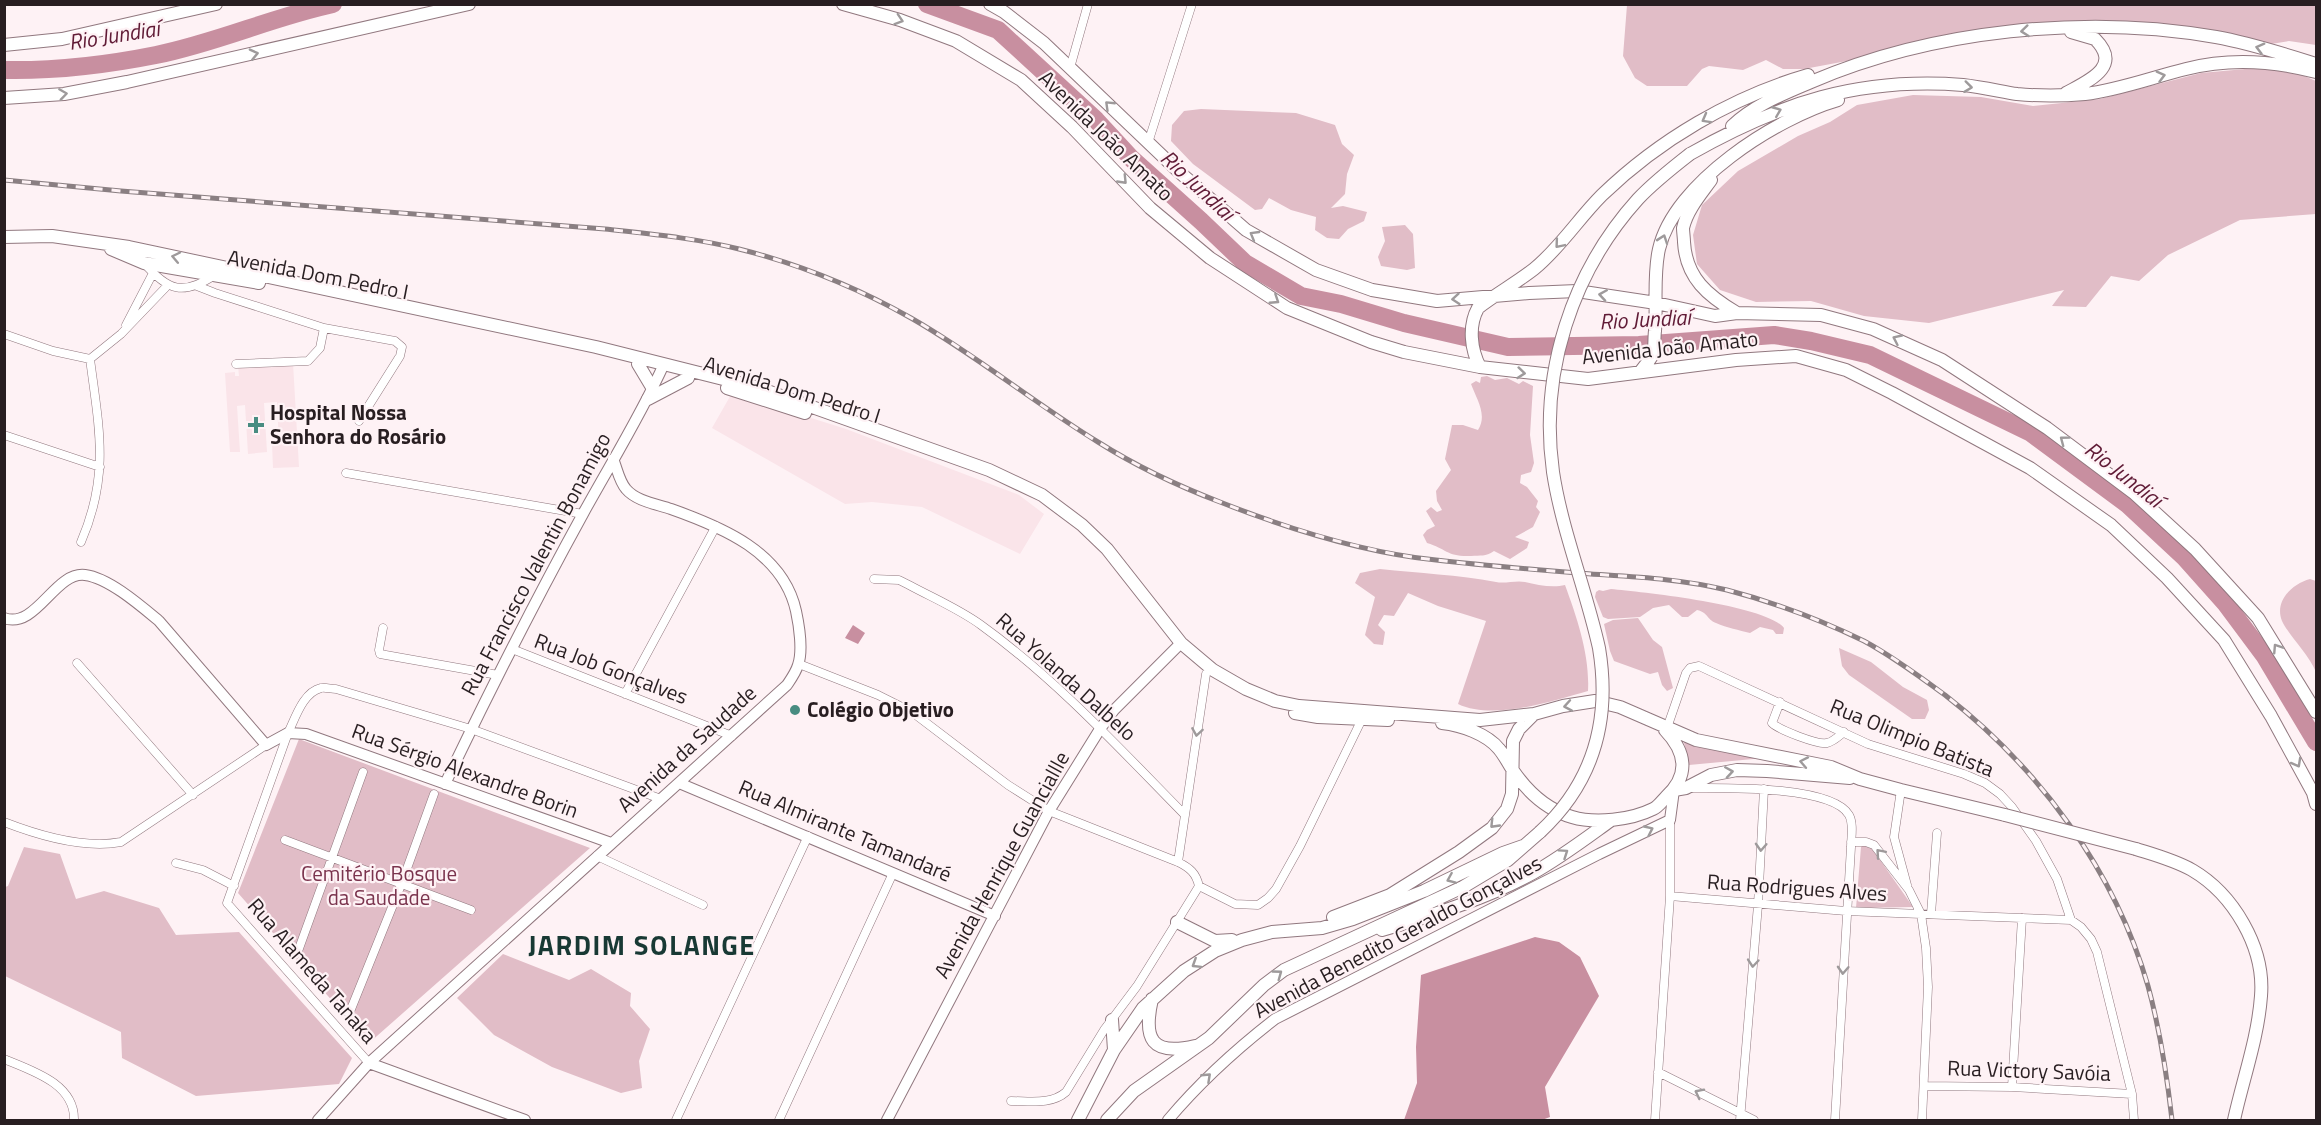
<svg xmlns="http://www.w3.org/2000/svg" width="2321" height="1125" viewBox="0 0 2321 1125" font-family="'Titillium Web',sans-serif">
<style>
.built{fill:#fae4e9}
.green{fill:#e1bdc7}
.water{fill:#c88fa0}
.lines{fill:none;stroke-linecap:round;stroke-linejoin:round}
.river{stroke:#c88fa0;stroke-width:18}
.street-casing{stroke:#91787f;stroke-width:9}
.secondary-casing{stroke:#91787f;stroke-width:12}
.primary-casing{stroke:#91787f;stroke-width:14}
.street{stroke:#fff;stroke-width:8}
.secondary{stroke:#fff;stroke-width:10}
.primary{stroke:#fff;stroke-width:12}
.rail-casing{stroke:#8a7f82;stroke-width:5}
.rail{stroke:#fef2f5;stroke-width:3;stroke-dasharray:9;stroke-linecap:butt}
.primary-bridge-casing{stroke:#91787f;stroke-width:14;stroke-linecap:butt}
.primary-bridge{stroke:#fff;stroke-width:12}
.oneway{stroke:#9e9a9b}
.poi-dot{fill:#488c81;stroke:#fef2f5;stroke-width:2}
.labels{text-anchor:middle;stroke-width:4.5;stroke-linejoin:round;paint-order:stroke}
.street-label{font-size:21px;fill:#281e21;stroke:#fef2f5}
.poi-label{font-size:21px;font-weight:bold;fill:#281e21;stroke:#fef2f5;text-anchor:start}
.park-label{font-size:21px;fill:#7a334d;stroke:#fef2f5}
.water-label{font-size:22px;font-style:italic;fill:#601b36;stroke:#fef2f5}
.district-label{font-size:27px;font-weight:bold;letter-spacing:1.5px;fill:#183934;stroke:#fef2f5}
</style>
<rect width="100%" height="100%" fill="#fef2f5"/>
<path class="built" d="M293,363l6,104 -26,1 -1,-24 7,-1 -2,-41 -13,1 3,49 -19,2 -3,-49 -8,1 3,46h-10l-5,-79 10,-1v4h4l-1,-10z
M732,393l114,36 173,66 25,19 -24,40 -98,-47 -50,-5 -27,2 -133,-76z"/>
<path class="green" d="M1627,5h689v40l-27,-4 -24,4 -121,-22 -89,-1 -251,47h-21l-17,-9 -23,10 -34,-4 -7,3 -15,17h-40l-12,-8 -12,-22z
M2267,67l28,5 21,9v133l-76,6 -72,35 -29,26 -28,-5 -25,31 -34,-1 12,-16 -135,33 -65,-7 -53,-15 -55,1 -36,-12 -23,-26 -4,-29 9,-30 36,-34 60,-35 32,-14 27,-17 56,-10 68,2 52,9 67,-7 101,-26z
M1201,109l95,4 39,12 7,19 12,11 -7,19 -2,20 -14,14 12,-2 24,6 -3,9 -16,8 -9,10 -12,-1 -12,-8 1,-13 -25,-7 -22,-12 -7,11 -7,1 -62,-46 -22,-23 1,-16 12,-14z
M1405,225l8,9 2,34 -8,2 -26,-4 -3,-9 7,-16 -3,-14z
M1487,376l8,4 12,-2 12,6 4,-3 10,5 -3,49 4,28 -3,9 -10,3 -1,8 7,4 11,14 -2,6 4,5 -7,15 -18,10 14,5 -2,6 -17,11 -16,-8c-9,6 -13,4 -23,5 -24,1 -24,-7 -44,-13l-4,-8 4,-5 8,-4 -9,-15 5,-4 6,5 5,-2 -5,-9 -1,-10 15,-21 -6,-11 7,-34h11l15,5c10,-15 -2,-32 -7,-46l5,-3 4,2 1,-6z
M1380,569c39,4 78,6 116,13 9,2 20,-2 29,0 12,3 28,6 40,3 12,33 25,70 23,106 -36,10 -94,30 -130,13l28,-83 -48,-15 -30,-13 -14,23 -10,-1 -6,10 7,7 -2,13 -9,-1 -9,-9 10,-38 -20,-14 5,-10z
M2310,579l6,2v91c-8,-19 -27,-36 -34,-51 -8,-20 10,-37 28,-42z
M1611,589c32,3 155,16 173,39l-1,6h-7l-3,-4 -13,-3 -10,6c-11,-3 -23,-5 -34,-10 -10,-4 -7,-10 -19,-13l-9,7h-6l-13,-12 -16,3 -13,9 -32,2 -5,-2 -8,-20 1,-5 3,-2 4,1z
M1638,618l15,22 9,7 11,41 -6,3 -5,-6 -4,-13 -8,2 -36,-13 -4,-10 -6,-27 9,-4z
M1839,648l32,14 32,25 24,13 2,10 -4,9h-13l-63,-44 -7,-9z
M1683,738l81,20 -75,7z
M299,739l291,109 -221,195 -131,-150z
M1864,844l7,3 42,60 -57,1 5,-61z
M24,847l36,7 16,45 28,-8 55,17 17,27 63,-3 113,126 -13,26 -143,12 -74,-38 -1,-26 -116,-56v-89l3,-1z
M503,954l66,26 22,-11 40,24 -1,13 20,23 -11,32 3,27 -21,5 -69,-26 -58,-32 -37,-37z"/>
<path class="water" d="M853,625l12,8 -7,11 -13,-6z
M1535,937l24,5 21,15 19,39 -54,91 5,30 -8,3h-138l13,-37 -1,-36 5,-72z"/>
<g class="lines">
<path class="river" d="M927,4l71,26 98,90 36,39 69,62 44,42 56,33 40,8 63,19 104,24 131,-2 135,-10 37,6 59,14 161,78 96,71 58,54 41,46 38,51 52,87
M4,70c51,1 102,-5 152,-15 60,-12 117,-38 177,-51"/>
<defs>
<path id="street" d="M1070,68l18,-64
M1148,143l44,-139
M144,263c24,28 39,33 71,12
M197,286l18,7 109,35 -4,20 -12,13 -72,3
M126,325l27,-52
M324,328l71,13 7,6 -2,9 -41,65
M4,334l49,17 37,8
M90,359l31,-25 46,-48
M4,435l96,32
M346,473l237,41
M81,542c29,-67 18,-114 9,-183
M874,579l25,1 10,5c24,13 50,24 72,40 75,54 139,124 203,189
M383,628l-4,22 1,4 118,21
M512,649l220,87
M77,663l116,132
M799,664l79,31 34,17 96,73 41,26 129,51c12,6 18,11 21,24l-3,5 -59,95 -33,44 -38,62c-15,13 -36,9 -55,9
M625,694l91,-168
M1780,702l-8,21c7,7 46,22 55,20 6,-1 12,-7 17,-11
M1667,728l19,-55 4,-5 9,-2 169,78 96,30 21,9 15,11 12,13 24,34 21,38 14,41 10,7 10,12 6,13 35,142 2,26
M1689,788c32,0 143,-3 160,27 5,9 2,23 2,32l-16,273
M1901,790l-7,47 13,48
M4,822c36,14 80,27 117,20l145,-97
M285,840l186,70
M1851,842h15l8,3 35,45 12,24 5,34 2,39 -6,133
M597,856l106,49
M1178,862l28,-188
M176,863l27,7 31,16
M1199,886l36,18 23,1 10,-7 8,-9 24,-43 63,-129
M1670,896l176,15 225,9
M1931,914l6,-81
M297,954l66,-182
M349,1014l52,-129 33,-91
M4,1059c29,12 71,25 70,61
M369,1063l-142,-160 61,-170c7,-14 15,-41 33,-45 4,-1 10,1 15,1l135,40 190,70
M1658,1072l96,48
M1924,1086l88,1 120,7
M2012,1087l10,-169
M676,1120l132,-284
M779,1120l114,-247
M1655,1120l15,-224v-76
M1740,1120l18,-215 6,-116"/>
<path id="secondary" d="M4,618c32,12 51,-47 81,-43 24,3 56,31 74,46l107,124 22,-12 18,1 305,109
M679,783l316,133
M445,784c44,-92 90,-183 139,-272 27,-49 57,-97 80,-148
M369,1063l156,57
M318,1120l51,-57 418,-378c4,-6 9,-13 11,-20 5,-14 1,-40 -2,-54 -13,-59 -74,-84 -125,-102 -15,-5 -35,-8 -45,-20 -7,-8 -9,-21 -13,-30
M887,1120l162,-309 51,-82 14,-19 67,-67
M1168,1120c32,-38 67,-70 107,-101l324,-165 71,-34 4,-30"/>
<path id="primary" d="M843,4l57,16 56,21 65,39 51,47 78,81 60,50 77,50 84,34 33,10 76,15 108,12 148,-19 60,-4 50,14 46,23 138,75 81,57 56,53 57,62 47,76 42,77 3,11
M990,4l14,8 40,31 133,127 69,60 70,40 56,20 65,11 92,-8 48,-2 79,12 59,13 22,-3 84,2 52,14 69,31 105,68 88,66 60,55 63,69 58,94
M4,45l58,-6 154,-35
M2066,93c22,-12 57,-26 29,-54l-24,-7
M4,98l60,-4 63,-12 342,-78
M1732,126c22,-21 51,-32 79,-44 121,-52 275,-68 405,-45 34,6 68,17 100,27
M1690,154c90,-51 168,-77 273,-69 18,2 36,6 54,9 22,2 45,2 68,0 34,-4 68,-17 101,-25 43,-11 88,-8 130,3
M1711,180c-10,14 -24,30 -28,48 0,4 1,10 1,14 2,36 24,54 53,71
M4,237l48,-1 77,11 467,100 163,41 230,82 53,25 40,30 25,24 74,94 32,27 33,19 29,12 24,5 181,14 54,-6 29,-8 32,-5 25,6 76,33 135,27 29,12 41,11 104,25
M111,249l33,14 115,20
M638,364l15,25
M1480,367c-9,-17 -12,-41 -2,-59 18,-14 38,-25 56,-39 26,-21 44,-50 68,-74 57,-55 130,-98 206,-120
M1640,372c4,-5 10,-12 13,-18 2,-6 1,-16 2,-23 2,-26 -2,-56 4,-82 15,-66 117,-131 179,-149
M727,388l78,25
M648,399l40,-21
M1295,713l23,4 70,3
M1442,723c19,2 45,11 57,26 6,7 10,16 15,23 14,20 34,38 58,45 23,7 59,3 81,-8 5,-2 9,-8 13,-12 24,-22 20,-45 -1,-67
M1674,790l12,-2 25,-13 26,-5 30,1 83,7
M2136,849c19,6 38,11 56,21 41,24 73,77 69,126 -3,42 -18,83 -27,124
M1333,917l57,-22 69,-43 33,-24 15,-19 5,-15 1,-53 6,-12 15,-15
M1177,922l38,19 17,-1
M1382,930c46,-13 110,-34 151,-57 27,-15 52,-34 77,-52
M1152,999c-9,40 -1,57 43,47
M1112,1020l2,30
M1078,1120l36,-70 29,-42 41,-37 31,-20 27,-11 30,-8 50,-4 31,-9 71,-28 79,-38 20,-7
M1107,1120l27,-29 75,-53 55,-53 20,-15 179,-83 45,-27 32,-28"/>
</defs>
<use href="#street" class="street-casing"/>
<use href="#secondary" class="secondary-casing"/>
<use href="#primary" class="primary-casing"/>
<use href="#street" class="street"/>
<use href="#secondary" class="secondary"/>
<use href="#primary" class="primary"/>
<defs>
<path id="rail" d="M4,180l117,11 484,38c45,5 90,9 134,20 60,15 119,39 172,69 65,37 123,85 187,124 38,24 80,44 122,60 66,26 146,51 216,58 52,6 104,10 155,14 46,3 91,5 136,16 46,12 94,30 137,51 28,15 55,35 81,54 94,73 170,176 203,291 12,44 19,90 24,134"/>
</defs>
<use href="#rail" class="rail-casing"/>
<use href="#rail" class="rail"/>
<defs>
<path id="primary-bridge" d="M2005,815l131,34
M1540,832c54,-50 71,-112 59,-184 -13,-59 -37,-117 -46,-176 -14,-99 19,-200 85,-273 16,-17 34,-31 52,-45"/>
</defs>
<use href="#primary-bridge" class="primary-bridge-casing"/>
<use href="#primary-bridge" class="primary-bridge"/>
</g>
<defs><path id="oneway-chevron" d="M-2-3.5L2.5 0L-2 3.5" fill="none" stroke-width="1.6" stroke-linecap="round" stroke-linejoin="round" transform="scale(1.5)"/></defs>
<g class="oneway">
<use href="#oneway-chevron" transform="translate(899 20) rotate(18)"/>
<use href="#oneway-chevron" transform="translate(2025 31) rotate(174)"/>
<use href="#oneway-chevron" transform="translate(2260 48) rotate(-165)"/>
<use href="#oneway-chevron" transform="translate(254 54) rotate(-13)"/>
<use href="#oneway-chevron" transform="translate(2161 76) rotate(-15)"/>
<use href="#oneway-chevron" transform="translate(1968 87) rotate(7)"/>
<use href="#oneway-chevron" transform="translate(63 94) rotate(-8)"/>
<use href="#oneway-chevron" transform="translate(1109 105) rotate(-136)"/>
<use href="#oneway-chevron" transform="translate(1777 111) rotate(-22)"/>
<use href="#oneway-chevron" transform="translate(1706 119) rotate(151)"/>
<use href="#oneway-chevron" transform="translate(1123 180) rotate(46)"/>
<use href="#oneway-chevron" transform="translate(1254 235) rotate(-150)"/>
<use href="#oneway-chevron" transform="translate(1663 239) rotate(-71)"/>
<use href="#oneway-chevron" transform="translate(1559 244) rotate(130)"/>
<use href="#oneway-chevron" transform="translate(176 257) rotate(-168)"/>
<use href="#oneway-chevron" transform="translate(1603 295) rotate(-171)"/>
<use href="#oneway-chevron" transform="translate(1456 299) rotate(175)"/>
<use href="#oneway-chevron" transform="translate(1275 300) rotate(33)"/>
<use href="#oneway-chevron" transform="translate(1897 339) rotate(-155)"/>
<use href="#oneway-chevron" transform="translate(1521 373) rotate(6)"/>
<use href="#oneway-chevron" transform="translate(2064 440) rotate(-143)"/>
<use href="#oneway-chevron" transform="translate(2277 648) rotate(-123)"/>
<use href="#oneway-chevron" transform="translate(1568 706) rotate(170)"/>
<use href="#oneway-chevron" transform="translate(1197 732) rotate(99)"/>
<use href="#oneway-chevron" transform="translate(1804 762) rotate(-169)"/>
<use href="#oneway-chevron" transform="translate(2297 763) rotate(61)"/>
<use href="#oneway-chevron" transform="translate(1729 772) rotate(-9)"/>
<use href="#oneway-chevron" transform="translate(1494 824) rotate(134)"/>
<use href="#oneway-chevron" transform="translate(1649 830) rotate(-25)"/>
<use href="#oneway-chevron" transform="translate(1761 847) rotate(93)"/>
<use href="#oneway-chevron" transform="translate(1564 853) rotate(-34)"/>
<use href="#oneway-chevron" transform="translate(1880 853) rotate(-131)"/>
<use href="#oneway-chevron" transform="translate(1451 879) rotate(157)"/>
<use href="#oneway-chevron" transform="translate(1753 963) rotate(95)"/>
<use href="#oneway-chevron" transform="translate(1196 964) rotate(148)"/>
<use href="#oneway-chevron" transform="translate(1843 970) rotate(93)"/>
<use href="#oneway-chevron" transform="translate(1278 974) rotate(-36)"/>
<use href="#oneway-chevron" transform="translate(1207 1077) rotate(-43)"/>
<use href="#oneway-chevron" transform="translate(1699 1093) rotate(-153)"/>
</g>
<g class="poi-dot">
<path d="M253 416h6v6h6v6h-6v6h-6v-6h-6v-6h6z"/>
<circle cx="795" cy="710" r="6"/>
</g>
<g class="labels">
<g class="street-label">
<text transform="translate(1106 136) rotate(44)" y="7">Avenida João Amato</text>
<text transform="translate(318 275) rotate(11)" y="7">Avenida Dom Pedro I</text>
<text transform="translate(1670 348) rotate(-6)" y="7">Avenida João Amato</text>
<text transform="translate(792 390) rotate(17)" y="7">Avenida Dom Pedro I</text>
<text transform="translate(536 564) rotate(-62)" y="7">Rua Francisco Valentin Bonamigo</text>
<text transform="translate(611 669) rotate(21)" y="7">Rua Job Gonçalves</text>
<text transform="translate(1066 677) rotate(42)" y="7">Rua Yolanda Dalbelo</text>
<text transform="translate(1912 738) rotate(22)" y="7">Rua Olimpio Batista</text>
<text transform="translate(687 749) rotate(-42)" y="7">Avenida da Saudade</text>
<text transform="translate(465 771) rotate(20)" y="7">Rua Sérgio Alexandre Borin</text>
<text transform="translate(845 831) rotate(23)" y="7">Rua Almirante Tamandaré</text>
<text transform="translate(1002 865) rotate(-61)" y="7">Avenida Henrique Guanciallle</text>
<text transform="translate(1797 888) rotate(4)" y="7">Rua Rodrigues Alves</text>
<text transform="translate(1398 937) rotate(-28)" y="7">Avenida Benedito Geraldo Gonçalves</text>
<text transform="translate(312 971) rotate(49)" y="7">Rua Alameda Tanaka</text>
<text transform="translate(2029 1071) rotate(2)" y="7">Rua Victory Savóia</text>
</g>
<g class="poi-label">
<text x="270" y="420">Hospital Nossa<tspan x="270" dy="24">Senhora do Rosário</tspan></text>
<text x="807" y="717">Colégio Objetivo</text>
</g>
<g class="park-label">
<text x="379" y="881">Cemitério Bosque<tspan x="379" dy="24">da Saudade</tspan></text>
</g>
<g class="water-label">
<text transform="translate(114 35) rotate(-9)" y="8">Rio Jundiaí</text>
<text transform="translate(1198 185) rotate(43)" y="8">Rio Jundiaí</text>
<text transform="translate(1645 319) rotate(-3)" y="8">Rio Jundiaí</text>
<text transform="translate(2124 474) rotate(38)" y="8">Rio Jundiaí</text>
</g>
<g class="district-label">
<text x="642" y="955">JARDIM SOLANGE</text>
</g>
</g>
<rect width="2321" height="1125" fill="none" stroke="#281e21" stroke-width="12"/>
</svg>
